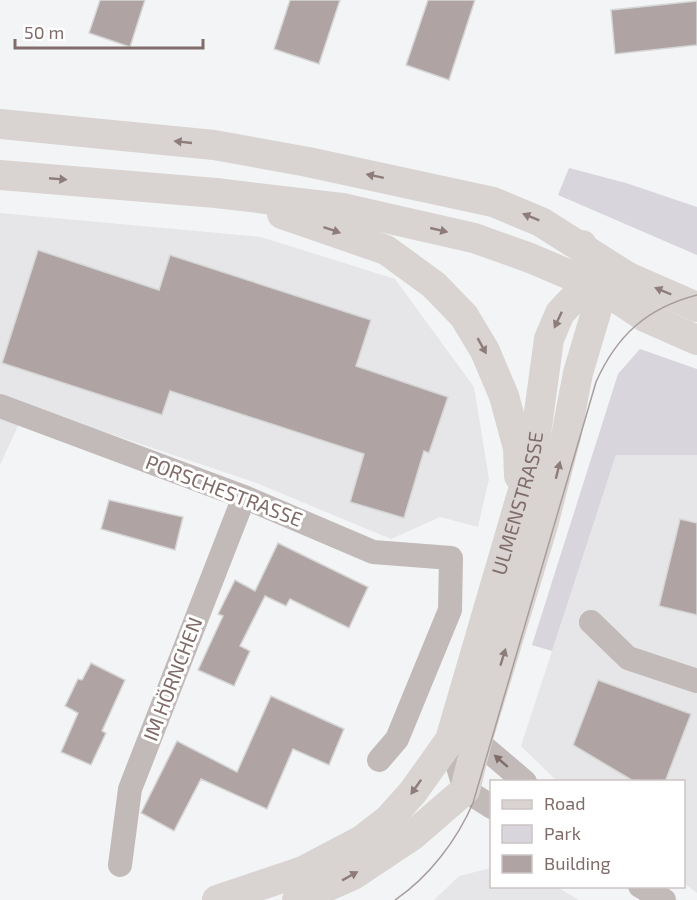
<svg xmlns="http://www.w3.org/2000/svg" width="697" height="900" viewBox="0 0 697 900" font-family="'Exo 2',sans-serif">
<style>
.built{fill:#e6e5e7}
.green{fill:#d8d5dc}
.building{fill:#afa4a3;stroke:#d6d6d7;stroke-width:1.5}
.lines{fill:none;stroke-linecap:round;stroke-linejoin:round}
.minor{stroke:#c1bab9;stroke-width:24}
.major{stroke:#d9d4d2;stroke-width:30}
.tram{stroke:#a79e9c;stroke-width:1.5}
.oneway{fill:#8d7c79}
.oneway2{fill:#806c69}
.labels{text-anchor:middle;stroke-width:6;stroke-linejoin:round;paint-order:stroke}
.street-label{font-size:20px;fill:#806c69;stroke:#fff}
</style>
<rect width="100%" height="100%" fill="#f3f4f6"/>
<path class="built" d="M0,213l261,24 134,42 79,108 15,92 -11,48 -38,-10 -49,22 -137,-57 -227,-76 -27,59z
M616,455h81v438l-13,-10v-101l-127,-1 -36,-35z
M491,868l1,18 65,1 22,13h-145l25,-24z"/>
<path class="green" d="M569,168l57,15 71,24v48l-139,-60z
M640,349l57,20v86h-81l-64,196 -20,-6 86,-271z"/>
<path class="building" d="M100,0h45l-15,47 -41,-14z
M290,0h50l-21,64 -45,-15z
M428,0h47l-26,80 -43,-15z
M697,1v44l-82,9 -4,-44z
M38,250l121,40 11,-35 201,65 -15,46 92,31 -19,56 -5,-2 -20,67 -54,-16 14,-48 -194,-63 -8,24 -160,-52z
M109,500l74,17 -8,33 -74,-21z
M680,519l17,4v92l-38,-9z
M278,543l90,44 -19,41 -59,-29 -4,7 -21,-10 -25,50 10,5 -16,35 -36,-16 25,-54 -5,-2 17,-34 20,11z
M91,663l34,17 -23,51 4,2 -15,32 -30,-13 17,-39 -13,-7 13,-27 4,1z
M598,680l93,34 -26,68h-30l-62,-37z
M271,696l73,33 -15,36 -36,-16 -26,60 -66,-30 -27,52 -33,-18 36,-72 60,31z"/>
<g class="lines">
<path class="minor" d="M0,406l244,91 129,55 78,6 -1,52 -53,129 -18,21
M591,622l37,36 69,23
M492,807l-27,-17 -15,-50 27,1 48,41
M120,865l10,-76 114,-292
M640,886l24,14"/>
<g class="major">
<path d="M0,124l214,21 94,17 185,40 48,20 87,55 69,30"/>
<path d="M0,175l216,18 126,15 132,30 56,20 73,31 42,28 52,23"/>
<path d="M282,214l104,36 48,35 30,31 21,35 19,45 14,52 1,28"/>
<path id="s1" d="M217,900l86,-29 59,-31 26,-20 25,-28 37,-52 83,-284 16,-117 11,-26 17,-18 26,-6 25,-12"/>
<path d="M297,900l56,-25 60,-40 52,-45 12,-49 66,-216 23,-89 12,-63 25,-84 -21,-44"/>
</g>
<path class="tram" d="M395,900c34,-23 62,-60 78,-97l123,-421c21,-47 51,-74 101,-87"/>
</g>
<defs><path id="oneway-solid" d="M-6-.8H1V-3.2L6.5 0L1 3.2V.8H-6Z" transform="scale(1.5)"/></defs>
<g class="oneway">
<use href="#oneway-solid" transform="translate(183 142) rotate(-174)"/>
<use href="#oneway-solid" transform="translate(375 176) rotate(-168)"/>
<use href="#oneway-solid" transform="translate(58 179) rotate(5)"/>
<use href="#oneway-solid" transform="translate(531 217) rotate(-158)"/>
<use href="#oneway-solid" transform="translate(332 230) rotate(19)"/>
<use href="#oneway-solid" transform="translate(439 230) rotate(13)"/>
<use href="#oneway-solid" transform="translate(663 291) rotate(-157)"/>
<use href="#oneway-solid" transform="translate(558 320) rotate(115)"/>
<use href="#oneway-solid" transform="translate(482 346) rotate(61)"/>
<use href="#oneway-solid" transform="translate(558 470) rotate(-76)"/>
<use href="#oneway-solid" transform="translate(503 657) rotate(-73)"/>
<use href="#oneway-solid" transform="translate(416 787) rotate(125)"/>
<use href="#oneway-solid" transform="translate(350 876) rotate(-29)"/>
</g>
<use class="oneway2" href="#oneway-solid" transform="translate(501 761) rotate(-139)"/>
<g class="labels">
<g class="street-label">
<text transform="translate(224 491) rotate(21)" y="7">PORSCHESTRASSE</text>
<text dy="7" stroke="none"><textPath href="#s1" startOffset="538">ULMENSTRASSE</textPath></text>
<text transform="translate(173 679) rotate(-69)" y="7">IM HÖRNCHEN</text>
</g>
</g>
<rect x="490" y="780" width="195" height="108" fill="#ffffff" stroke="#ccc4c3" stroke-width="1.5"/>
<rect x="502" y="800" width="30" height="9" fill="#d9d4d2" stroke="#ccc4c3" stroke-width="1.5"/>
<text x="544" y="810" font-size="18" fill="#806c69">Road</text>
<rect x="502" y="825" width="30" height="18" fill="#d8d5dc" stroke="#ccc4c3" stroke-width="1.5"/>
<text x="544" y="840" font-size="18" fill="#806c69">Park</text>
<rect x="502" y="855" width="30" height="18" fill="#afa4a3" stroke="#ccc4c3" stroke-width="1.5"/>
<text x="544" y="870" font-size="18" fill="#806c69">Building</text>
<path d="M15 39v9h188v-9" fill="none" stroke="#806c69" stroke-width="3"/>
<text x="24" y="39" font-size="18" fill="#806c69" stroke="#ffffff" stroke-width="4.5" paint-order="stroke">50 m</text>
</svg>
